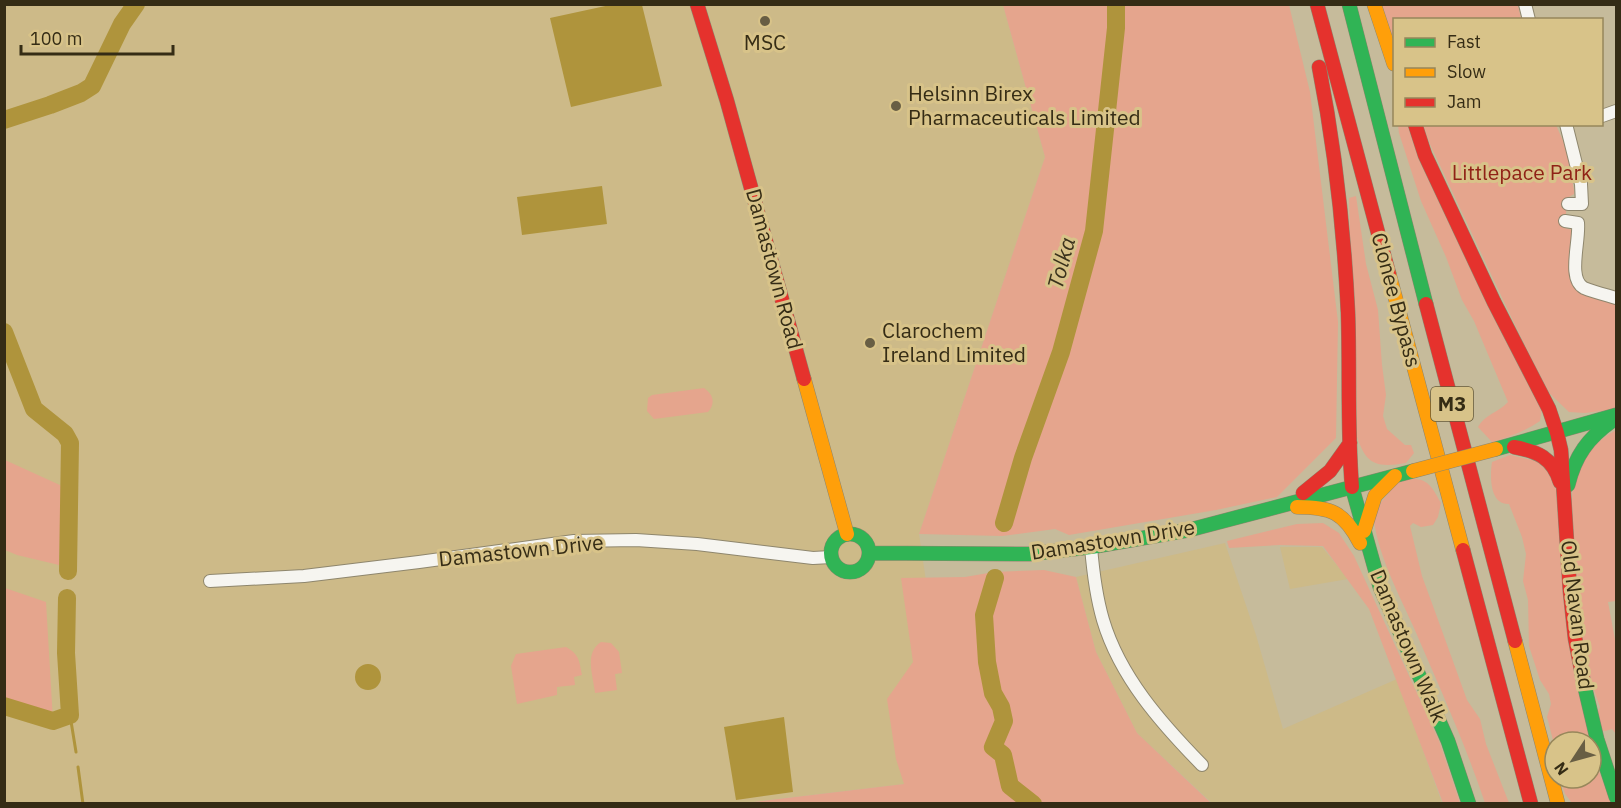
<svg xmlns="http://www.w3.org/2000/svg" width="1621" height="808" viewBox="0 0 1621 808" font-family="'IBM Plex Sans',sans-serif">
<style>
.built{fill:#cdba88}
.green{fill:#e5a58d}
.water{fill:#af943c}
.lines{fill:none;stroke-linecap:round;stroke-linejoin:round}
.stream{stroke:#af943c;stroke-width:3}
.river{stroke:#af943c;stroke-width:18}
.street-casing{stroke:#8e866d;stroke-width:14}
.fast-casing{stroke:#8e866d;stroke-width:15}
.slow-casing{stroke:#8e866d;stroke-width:15}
.jam-casing{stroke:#8e866d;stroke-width:15}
.street{stroke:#f6f5f0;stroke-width:12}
.fast{stroke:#30b455;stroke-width:14}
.slow{stroke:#ff9f0a;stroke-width:14}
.jam{stroke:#e5322d;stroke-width:14}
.slow-bridge-casing{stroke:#8e866d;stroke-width:15;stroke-linecap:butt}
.slow-bridge{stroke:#ff9f0a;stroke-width:14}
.poi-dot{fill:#685e44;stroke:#d8c389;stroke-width:2}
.labels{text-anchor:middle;stroke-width:6;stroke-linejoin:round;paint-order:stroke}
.shield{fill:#d8c389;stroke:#665938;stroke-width:1.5}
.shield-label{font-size:20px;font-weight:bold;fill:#352c15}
.poi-label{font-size:21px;fill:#352c15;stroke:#d8c389;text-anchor:start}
.park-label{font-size:21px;fill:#902216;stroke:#d8c389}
.street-label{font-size:21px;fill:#352c15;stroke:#d8c389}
.water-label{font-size:22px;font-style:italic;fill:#3a321c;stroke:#d8c389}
</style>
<rect width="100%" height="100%" fill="#c6bb9b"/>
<path class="built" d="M5,5h998l42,152 -126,377 32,214 -47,36 -160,19 -739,1z
M1225,543l31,92 27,94 114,-50 45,124h-230l-75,-70 -41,-81 -20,-75z
M1280,547h42l26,32 -58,10z"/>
<path class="green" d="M1003,5h108l3,24 -18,107 3,26 -15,79 14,5 23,-224 -1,-17h169l21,87 28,230 -2,116 -59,59 -61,13 -147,25 -14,-6 -53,7 -83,-2 126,-377z
M1382,5h136l3,14 -127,1v21z
M1398,125h13l131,284 -2,12c-15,10 -30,16 -48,21l-14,-15c6,-12 21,-15 30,-25l-34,-81 -12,-21 -16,-43 -25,-56 -22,-68z
M1421,125h135l11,25 7,41v3l-7,4 -2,30 7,2 3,5c-7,55 -10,50 41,68v106l-31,4 -16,-1 -24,-23z
M1356,196l10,68 12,46 4,55 4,30 -3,21 4,13 18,16h6l3,8 -8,10c-34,6 -41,-1 -51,-32l-6,-233z
M704,388c9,6 12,15 4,24l-54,7 -7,-8 1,-13 4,-3z
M1616,430v171l-8,1 8,43v89l-4,-5 -7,2 -4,-1 -5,-14 4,-9c-19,-51 -22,-95 -25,-148 -3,-32 -9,-65 6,-95 6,-14 22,-27 35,-34z
M1510,455l34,8 11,20 34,259h-34v6l-8,-31 4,-13 -2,-10 -9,-14 -11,-34 -1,-46 -5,-19 3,-27 -4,-17 -13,-33c-20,1 -19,-29 -17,-42z
M5,460l57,26 -3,79 -42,-10 -12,-5z
M1411,479c18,-1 22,10 30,24l-3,14 -5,8 -12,2 -8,-4 -3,3 12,50 15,41 30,83 13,19 6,25 23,59h-24c-20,-60 -46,-117 -71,-175 -16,-36 -38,-76 -41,-116l24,-29z
M1323,523l16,10 15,23 85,185 21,62h-17l-74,-194 -46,-63 -43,-1 -51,3 -2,-7 70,-17z
M1044,570l32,7 20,75 41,81 74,70h-465l158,-19 -8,-25 -9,-60 26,-37 -12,-84 64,-1 29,-5z
M5,588l41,14 7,119 -48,-15z
M601,642l10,1 8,9 3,21 -7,1 2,16 -22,3c-2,-18 -11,-40 6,-51z
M566,647c14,8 13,14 16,28l-8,2 1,8 -18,2v8l-40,9 -6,-38 5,-12z
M1591,749l1,4 19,50h-39l-7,-9 -5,-16h31z"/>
<path class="water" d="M610,5h32l20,81 -91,21 -21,-89z
M602,186l5,38 -85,11 -5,-38z
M355 677a13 13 0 1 1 26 0a13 13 0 1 1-26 0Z
M784,717l9,75 -57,8 -12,-73z"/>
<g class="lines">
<path class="stream" d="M70,715l6,37
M78,767l5,37"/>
<path class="river" d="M4,120l46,-15 31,-12 11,-7 30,-62 14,-20
M4,332l30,77 31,25 5,9 -2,128
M1004,523l19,-65 38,-106 33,-121 22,-203v-24
M995,578l-11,37 3,47 6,31 8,14 3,14 -11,26 10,8 7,31 23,18
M4,706l49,15 17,-6 -4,-62 1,-55"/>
<defs>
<path id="street" d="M1525,4l4,16
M1602,116l14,-5
M1566,124l15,60 1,20h-14
M1565,221l13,2c2,18 -11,56 6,65 10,4 22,7 32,10
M1091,547c2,24 5,49 12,73 17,57 58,103 99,145
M210,581l94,-5 115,-14 155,-21 62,-1 61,4 116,14 18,-1"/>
<path id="fast" d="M1349,4l77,300
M1496,449l120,-34
M1568,485c7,-29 20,-47 44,-64
M1352,487l28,100 68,154 21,63
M831 553a19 19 0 1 1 38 0a19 19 0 1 1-38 0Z
M869,553l161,1 61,-7 98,-17 224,-59
M1584,684l13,55 19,58"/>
<path id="slow" d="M1374,4l20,60
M1389,274l74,276
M804,379l43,155
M1297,507c34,0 47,5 63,36
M1364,531l11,-35 20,-20
M1515,641l43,163"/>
<path id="jam" d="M697,4l30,97 77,278
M1317,4l72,270
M1319,67c16,81 25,163 29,246 2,58 -1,116 4,174
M1415,124l10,31 69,147 55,107 8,24
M1426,304l89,337
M1557,433l4,17 9,141 5,47 9,46
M1514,447c23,4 39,11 46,35
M1303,493l27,-22 20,-28
M1463,550l68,254"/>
</defs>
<use href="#street" class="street-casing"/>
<use href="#fast" class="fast-casing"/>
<use href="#slow" class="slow-casing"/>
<use href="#jam" class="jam-casing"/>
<use href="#street" class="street"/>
<use href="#fast" class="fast"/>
<use href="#slow" class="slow"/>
<use href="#jam" class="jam"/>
<defs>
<path id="slow-bridge" d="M1413,471l83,-22"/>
</defs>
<use href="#slow-bridge" class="slow-bridge-casing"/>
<use href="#slow-bridge" class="slow-bridge"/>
</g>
<g class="poi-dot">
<circle cx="765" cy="21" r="6"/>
<circle cx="896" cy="106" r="6"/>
<circle cx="870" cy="343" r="6"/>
</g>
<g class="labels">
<rect class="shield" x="1431" y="387" width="42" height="34" rx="4.5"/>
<g class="shield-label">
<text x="1452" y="411">M3</text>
</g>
<g class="poi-label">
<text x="765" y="50" text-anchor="middle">MSC</text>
<text x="908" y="101">Helsinn Birex<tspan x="908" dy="24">Pharmaceuticals Limited</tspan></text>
<text x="882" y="338">Clarochem<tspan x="882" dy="24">Ireland Limited</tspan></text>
</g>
<g class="park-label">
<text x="1522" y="180">Littlepace Park</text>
</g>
<g class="street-label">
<text transform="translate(774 269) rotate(75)" y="7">Damastown Road</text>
<text transform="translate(1396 300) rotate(75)" y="7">Clonee Bypass</text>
<text transform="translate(1113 540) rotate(-9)" y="7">Damastown Drive</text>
<text transform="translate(521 551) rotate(-6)" y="7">Damastown Drive</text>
<text transform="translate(1577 615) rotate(83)" y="7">Old Navan Road</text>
<text transform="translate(1408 646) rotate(67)" y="7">Damastown Walk</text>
</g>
<g class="water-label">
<text transform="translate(1061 263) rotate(-75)" y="8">Tolka</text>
</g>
</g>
<rect width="1621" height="808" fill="none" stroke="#352c15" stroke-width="12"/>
<rect x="1393" y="18" width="210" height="108" fill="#d8c389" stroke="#97875b" stroke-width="1.5"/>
<rect x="1405" y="38" width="30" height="9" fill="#30b455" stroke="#97875b" stroke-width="1.5"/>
<text x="1447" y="48" font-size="18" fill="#352c15">Fast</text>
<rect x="1405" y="68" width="30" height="9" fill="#ff9f0a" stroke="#97875b" stroke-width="1.5"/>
<text x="1447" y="78" font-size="18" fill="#352c15">Slow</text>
<rect x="1405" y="98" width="30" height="9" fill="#e5322d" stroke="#97875b" stroke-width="1.5"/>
<text x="1447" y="108" font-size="18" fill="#352c15">Jam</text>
<g transform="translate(1573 760) rotate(234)"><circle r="28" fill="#d8c389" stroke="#97875b" stroke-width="1.5"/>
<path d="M0-4.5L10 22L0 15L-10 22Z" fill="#685e44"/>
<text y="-9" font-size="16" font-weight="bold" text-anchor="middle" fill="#352c15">N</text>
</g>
<path d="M21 45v9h152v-9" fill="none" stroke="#352c15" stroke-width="3"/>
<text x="30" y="45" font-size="18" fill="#352c15" stroke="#d8c389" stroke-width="4.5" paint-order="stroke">100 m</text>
</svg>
